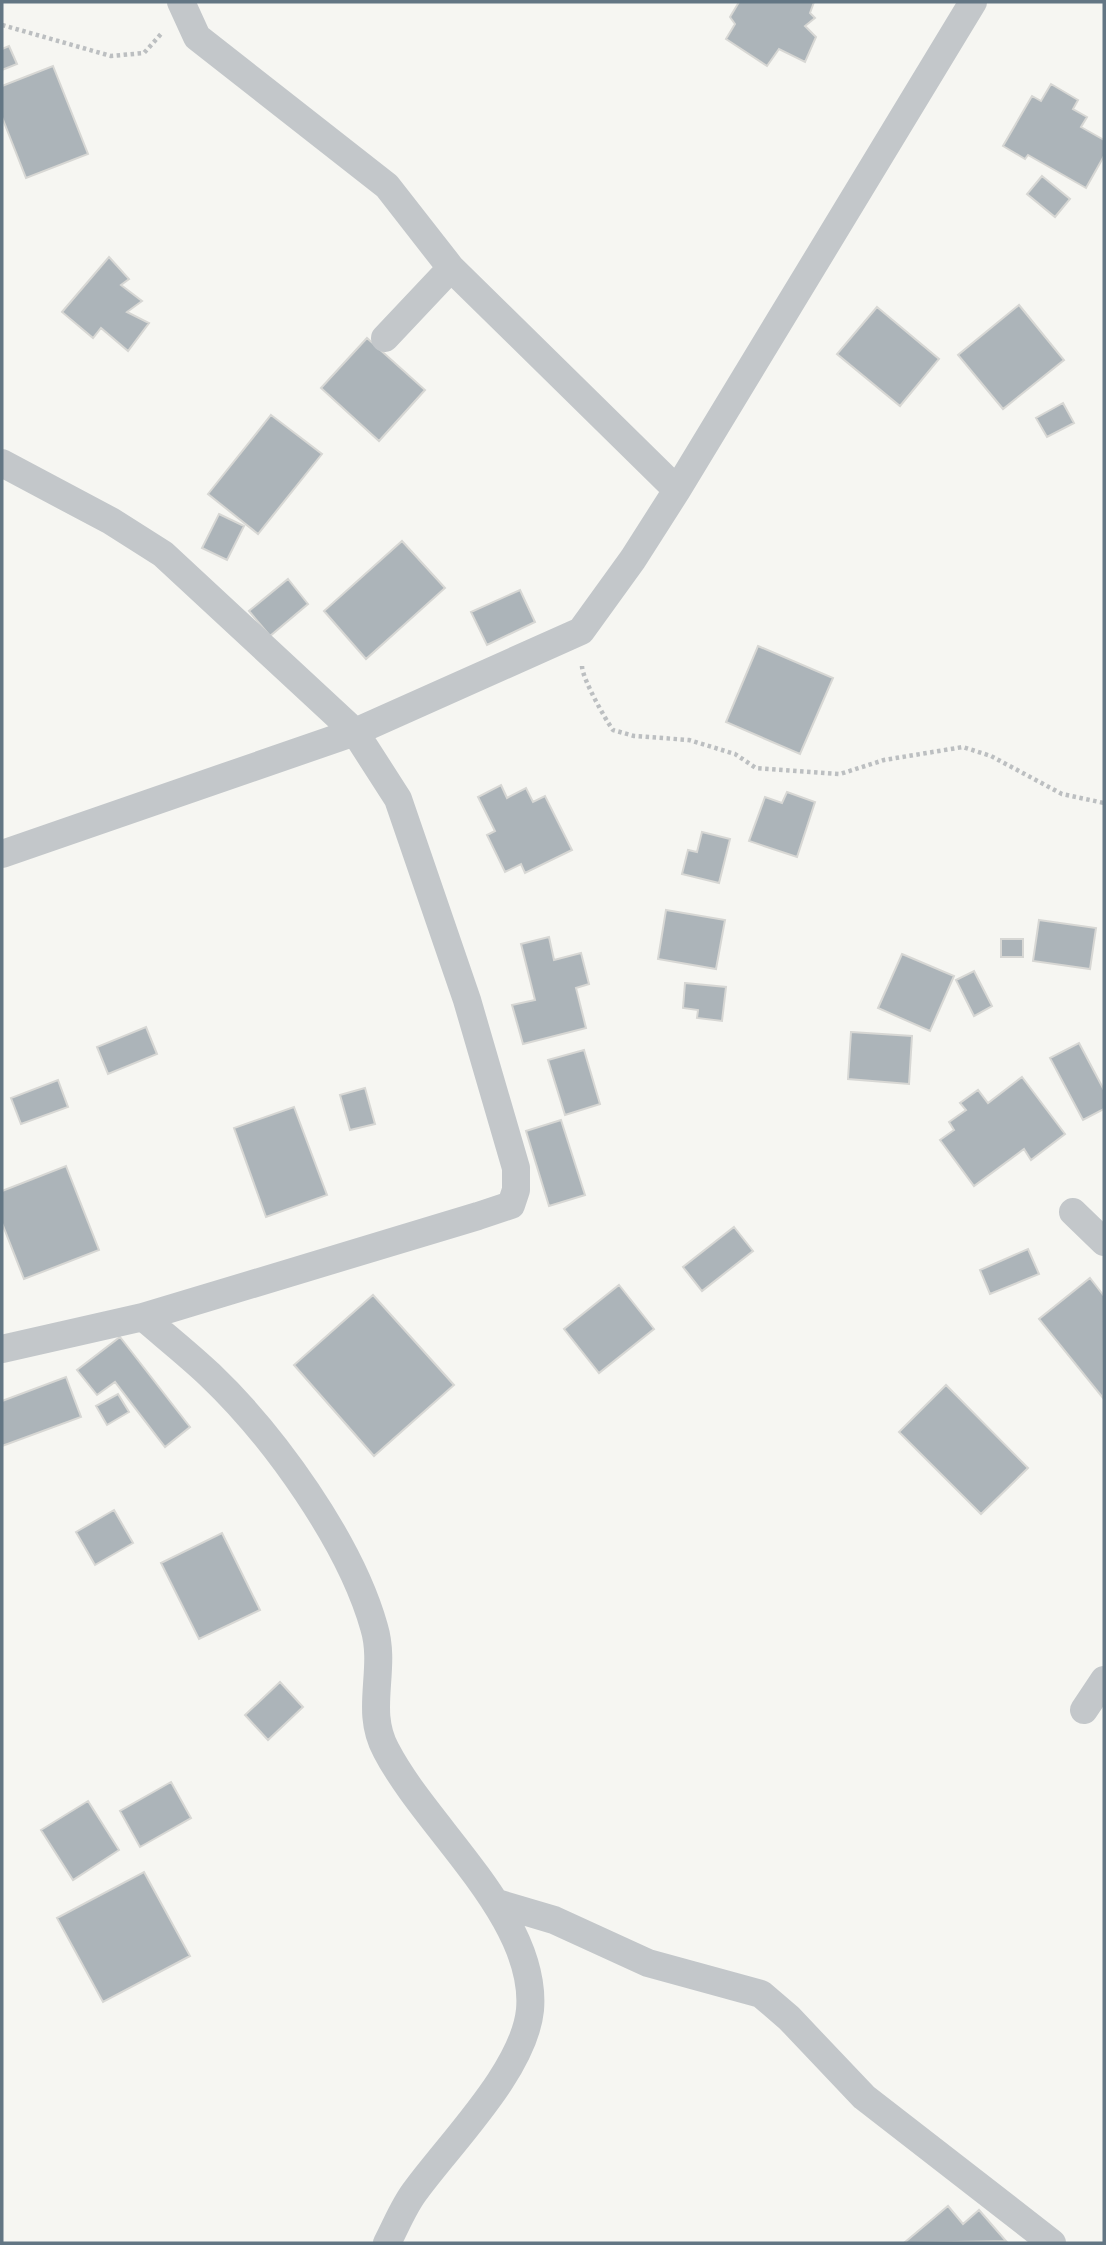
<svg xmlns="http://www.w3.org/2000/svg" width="1106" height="2245" viewBox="0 0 1106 2245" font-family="'Golos Text',sans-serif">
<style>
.building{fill:#acb4b9;stroke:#d7d7d4;stroke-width:2}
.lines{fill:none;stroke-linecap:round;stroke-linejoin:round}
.path{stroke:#bcbfc1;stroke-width:4.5;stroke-dasharray:3.5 3.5;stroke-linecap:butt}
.minor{stroke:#c3c7ca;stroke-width:28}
</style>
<rect width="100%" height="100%" fill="#f6f6f2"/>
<path class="building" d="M739,2h75l-4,11 5,5 -10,8 11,11 -11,25 -26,-13 -12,17 -41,-27 9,-15 -5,-7z
M9,46l8,18 -15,6v-21z
M53,66l35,88 -62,24 -24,-61v-31z
M1051,84l27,16 -5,9 14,8 -6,10 23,13v16l-18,32 -58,-33 -3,4 -22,-13 29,-50 9,5z
M1042,176l28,23 -15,18 -28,-23z
M109,257l20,22 -8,6 21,16 -15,11 22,11 -21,28 -27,-23 -8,10 -31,-26z
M1019,305l45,55 -61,49 -45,-54z
M877,307l62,52 -39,47 -63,-52z
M367,338l58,52 -46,51 -58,-53z
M1063,403l11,20 -27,14 -11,-19z
M271,415l51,39 -64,80 -50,-40z
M219,514l25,12 -17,34 -25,-12z
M402,541l43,47 -79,71 -42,-48z
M288,579l20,25 -38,32 -21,-25z
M520,590l15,32 -48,23 -16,-33z
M758,646l75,32 -33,76 -74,-32z
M501,785l6,13 19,-10 7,14 12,-6 27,54 -47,23 -4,-9 -16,8 -18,-37 8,-4 -17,-34z
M787,792l28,10 -18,55 -48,-16 16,-44 17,6z
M702,832l28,7 -11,44 -37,-9 6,-24 9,2z
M666,910l59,10 -9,49 -58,-10z
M1039,920l57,8 -6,41 -57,-8z
M549,937l5,23 27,-7 8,31 -13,4 10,40 -63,16 -11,-39 23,-5 -14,-56z
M1001,939h22v18h-22z
M902,954l52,22 -24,55 -52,-23z
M974,971l18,35 -18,10 -18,-36z
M685,983l41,4 -4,34 -25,-3 1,-8 -15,-2z
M146,1027l11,27 -49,20 -11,-27z
M851,1032l61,4 -3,48 -61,-5z
M1079,1043l25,47v19l-21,11 -33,-62z
M584,1050l16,54 -35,11 -17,-55z
M1022,1077l43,57 -34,26 -7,-11 -50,37 -34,-46 14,-10 -5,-8 17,-12 -6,-7 18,-13 10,13z
M58,1080l10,27 -47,17 -10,-26z
M365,1088l10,36 -25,6 -10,-35z
M294,1107l33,88 -61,22 -32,-89z
M561,1120l24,75 -36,11 -23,-75z
M66,1166l33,84 -75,29 -22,-56v-32z
M734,1227l19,24 -51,40 -19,-24z
M1028,1249l11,25 -49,20 -10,-24z
M1090,1278l14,18 -1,102 -64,-79z
M619,1285l35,44 -55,44 -35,-44z
M373,1295l81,90 -80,71 -80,-91z
M120,1337l70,90 -25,20 -50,-65 -18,13 -20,-25z
M66,1377l15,40 -79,29v-45z
M946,1385l82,83 -47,46 -82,-82z
M118,1394l11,18 -22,13 -11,-19z
M114,1510l19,33 -38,22 -19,-33z
M222,1533l38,77 -61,29 -38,-76z
M280,1682l23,25 -35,33 -23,-25z
M171,1782l20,36 -51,29 -20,-36z
M88,1801l31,49 -46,30 -32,-50z
M144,1872l46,84 -87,46 -46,-84z
M948,2206l15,18 16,-14 27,31 -102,2z"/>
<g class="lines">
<path class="path" d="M2,25l109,31 33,-3 17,-19
M582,666c0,12 23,53 31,64l21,6 55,4 46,14 21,14 84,6 44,-14 79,-13 28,9 71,38 42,9"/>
<path class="minor" d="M181,2l16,35 190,149 64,82 226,222
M385,338l66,-70
M2,463l109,58 52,33 192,178 43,67 69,201 49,168v22l-5,15 -33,11 -335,101 -141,32
M2,854l353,-122 226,-101 52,-72 44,-69 296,-488
M1073,1212l31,30
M143,1317c22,19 46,38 67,58 64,61 140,167 164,252 13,43 -10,83 12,123 40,78 152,168 144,260 -6,60 -79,132 -114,180 -12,15 -20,36 -29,53
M1084,1710l20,-30
M497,1903l57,17 94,43 113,31 28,24 75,79 188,146"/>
</g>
<rect width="1106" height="2245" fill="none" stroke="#637684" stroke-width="7"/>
</svg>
